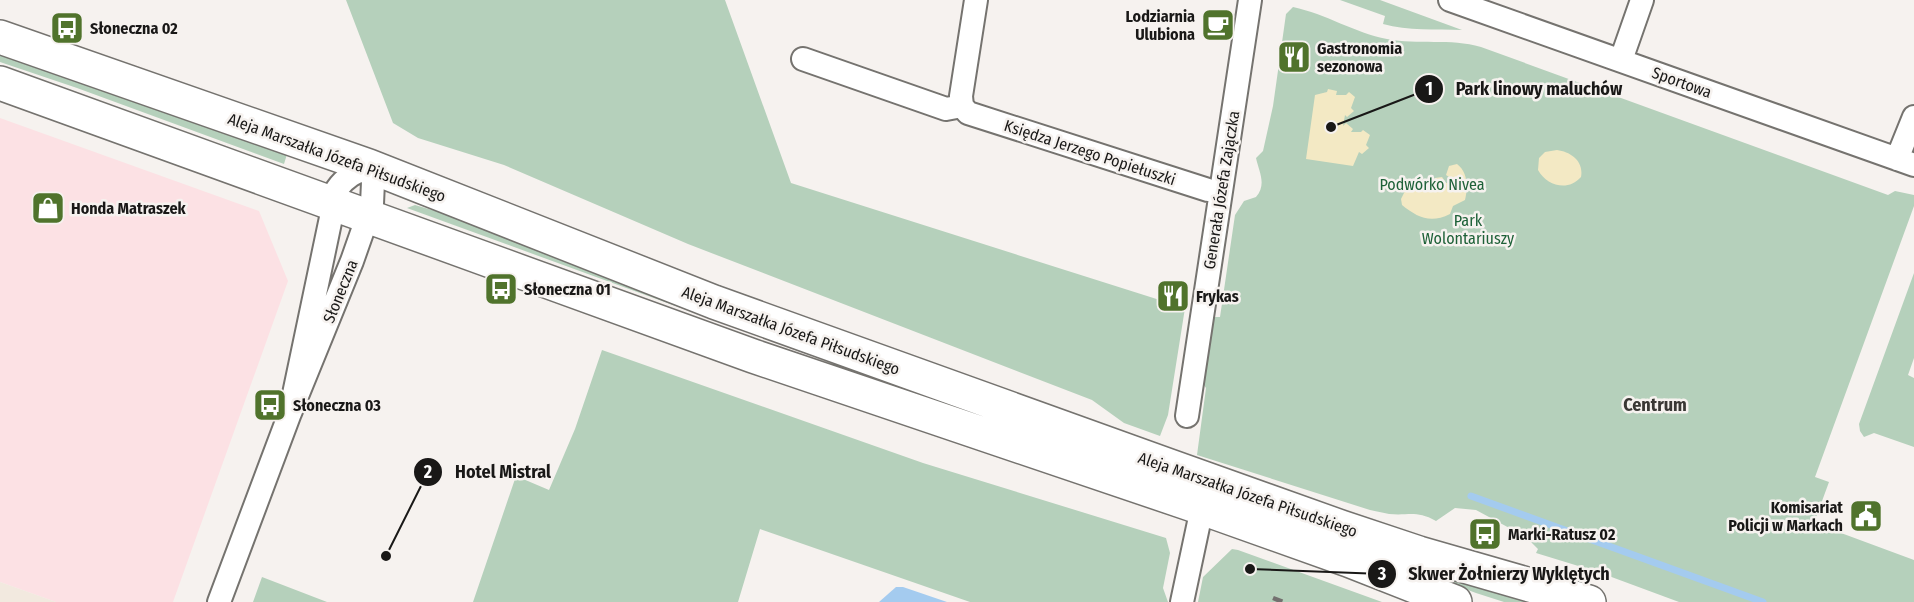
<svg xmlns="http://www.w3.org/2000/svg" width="1914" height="602" viewBox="0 0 1914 602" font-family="'Fira Sans Condensed',sans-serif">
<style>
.commercial{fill:#fce1e4}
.built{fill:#f2e9df}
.green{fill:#b5d0bb}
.sand{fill:#f3e9c4}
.water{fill:#a4cbef}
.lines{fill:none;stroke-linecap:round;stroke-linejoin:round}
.stream{stroke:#a4cbef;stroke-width:7}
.minor-casing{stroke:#75736f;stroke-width:26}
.secondary-casing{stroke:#75736f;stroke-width:36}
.minor{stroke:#fff;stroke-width:22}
.secondary{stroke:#fff;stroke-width:33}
.rail{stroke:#73706f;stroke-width:4.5;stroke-dasharray:10 10;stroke-linecap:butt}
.labels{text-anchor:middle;stroke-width:5;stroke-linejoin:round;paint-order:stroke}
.poi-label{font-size:16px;font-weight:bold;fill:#191817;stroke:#f6f2ef;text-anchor:start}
.street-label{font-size:16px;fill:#191817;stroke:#f6f2ef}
.park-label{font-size:16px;fill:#1e6138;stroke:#f6f2ef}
.neighbourhood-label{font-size:18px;font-weight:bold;fill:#393734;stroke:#f6f2ef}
.leader{fill:none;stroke:#191817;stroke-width:2}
.callout-dot{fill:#191817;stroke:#f6f2ef;stroke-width:2}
.mark-label{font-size:18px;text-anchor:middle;font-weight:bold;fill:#fff}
.callout-label{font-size:18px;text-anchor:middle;font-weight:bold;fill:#191817;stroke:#f6f2ef;stroke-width:5;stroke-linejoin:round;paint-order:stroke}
</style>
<rect width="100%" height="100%" fill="#f6f2ef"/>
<path class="commercial" d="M0,118l259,93 29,70 -115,321h-117l-56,-20z"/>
<path class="built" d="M0,582l56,20h-56z"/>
<path class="green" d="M346,0h379l66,183 394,125 -17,107 -8,21 -36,-13 -32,-23 -404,-156 -184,-79 -86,-27 -25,-15z
M1340,0h40l82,30c-26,-1 -54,1 -79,-6l2,-8z
M1293,7c33,7 62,26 94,32 31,6 63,-1 94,8l407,148 7,-4 19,4v11l-99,271 14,5 -15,41 100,37v42h-235l-81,-30 -62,-19 2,-4 -12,-12 -50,-27 -21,-2 -19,13c-20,-11 -27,-5 -47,-7 -6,-1 -13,-3 -19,-4l-173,-55 9,-67 -2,-3 10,-68h6l15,-102 9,-14 12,-4c11,-13 3,-25 0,-39l7,-7 10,-45 13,-92z
M0,50l288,101 -4,13 -207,-76 -77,-26z
M415,205l41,12 694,262 -743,-271z
M1914,273v85l-6,17 6,3v69l-40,-14 -10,4 -4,-6 -1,-7z
M602,350l321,113 243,75 4,15 -7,35 5,14h-198l-210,-73 -22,73h-265l43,-126 33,14 26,-61z
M1172,479l368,123h-36l-28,-9z
M1232,549l6,1 144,52h-184l5,-25z
M262,577l65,25h-74z"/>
<path class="sand" d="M1328,89l9,2 -1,4h10l3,-3 6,5 -4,11 3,3 -7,6 -2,-2 -2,11 3,-3 7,6 -2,3h10l2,-2 7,5 -4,10 3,3 -7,6 -3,-2 -6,14 -47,-7 9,-64 12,-3z
M1557,150c14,2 27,11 24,27 -13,15 -34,9 -43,-7l1,-12 6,-6z
M1457,164c11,8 11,24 8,36l-12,6 -3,8c-20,10 -33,3 -48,-9l-1,-6 4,-8 6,-2 2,-9 6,-1 11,7 5,-8 7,-1 4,6h4l2,-4 -6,-4 3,-9z"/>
<path class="water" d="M896,587h7l44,15h-68z"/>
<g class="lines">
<path class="stream" d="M1471,496l292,106"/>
<defs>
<path id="minor" d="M976,0l-15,96 1,10 6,7 240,77 12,2
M1450,0l464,165
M803,59l143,50 16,-3
M1621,60l21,-60
M1897,159l17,-42
M1187,416l63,-416
M219,602l71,-189 62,-152 20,-57 1,-22 -4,-16c-13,6 -24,11 -32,23l-47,224
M1182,602l20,-94"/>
<path id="secondary" d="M0,37l369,129 345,136 453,163 174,62 78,26 170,49
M0,83l753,273 449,152 146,52 107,42"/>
</defs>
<use href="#minor" class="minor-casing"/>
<use href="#secondary" class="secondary-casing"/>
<use href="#minor" class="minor"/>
<use href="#secondary" class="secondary"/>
<path class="rail" d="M1273,598l10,4"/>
</g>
<defs>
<symbol id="cafe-square" viewBox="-11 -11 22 22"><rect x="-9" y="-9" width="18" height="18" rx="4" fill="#50732c" stroke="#f6f2ef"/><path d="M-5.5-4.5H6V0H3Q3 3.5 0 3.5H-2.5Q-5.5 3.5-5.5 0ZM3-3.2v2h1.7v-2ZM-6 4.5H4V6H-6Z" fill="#fff"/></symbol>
<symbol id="bus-square" viewBox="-11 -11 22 22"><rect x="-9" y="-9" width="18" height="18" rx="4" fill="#50732c" stroke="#f6f2ef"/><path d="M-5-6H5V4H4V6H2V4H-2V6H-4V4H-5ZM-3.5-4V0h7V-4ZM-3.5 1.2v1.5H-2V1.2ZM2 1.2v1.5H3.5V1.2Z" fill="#fff"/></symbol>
<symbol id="restaurant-square" viewBox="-11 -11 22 22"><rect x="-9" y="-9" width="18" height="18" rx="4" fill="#50732c" stroke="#f6f2ef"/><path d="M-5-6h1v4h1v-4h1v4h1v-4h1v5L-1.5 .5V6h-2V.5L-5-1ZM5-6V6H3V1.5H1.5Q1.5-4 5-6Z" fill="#fff"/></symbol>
<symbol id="shop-square" viewBox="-11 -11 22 22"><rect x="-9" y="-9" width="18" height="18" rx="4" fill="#50732c" stroke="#f6f2ef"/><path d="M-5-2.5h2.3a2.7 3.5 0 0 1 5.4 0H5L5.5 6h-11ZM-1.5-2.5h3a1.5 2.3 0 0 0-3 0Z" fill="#fff"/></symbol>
<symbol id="civic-square" viewBox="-11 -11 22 22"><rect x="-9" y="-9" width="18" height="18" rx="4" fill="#50732c" stroke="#f6f2ef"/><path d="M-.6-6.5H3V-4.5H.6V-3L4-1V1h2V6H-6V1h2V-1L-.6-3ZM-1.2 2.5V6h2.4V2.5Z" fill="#fff"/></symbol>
</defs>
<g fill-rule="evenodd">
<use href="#cafe-square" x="1199" y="6" width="38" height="38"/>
<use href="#bus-square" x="48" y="9" width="38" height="38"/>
<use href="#restaurant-square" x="1275" y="38" width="38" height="38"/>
<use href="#shop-square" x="29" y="189" width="38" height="38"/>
<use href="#bus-square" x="482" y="270" width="38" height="38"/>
<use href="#restaurant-square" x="1154" y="277" width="38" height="38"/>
<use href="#bus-square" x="251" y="386" width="38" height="38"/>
<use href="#civic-square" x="1847" y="497" width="38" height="38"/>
<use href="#bus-square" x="1466" y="515" width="38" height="38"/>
</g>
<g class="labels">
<g class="poi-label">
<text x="1195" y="22" text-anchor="end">Lodziarnia<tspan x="1195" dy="18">Ulubiona</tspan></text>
<text x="90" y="34">Słoneczna 02</text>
<text x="1317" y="54">Gastronomia<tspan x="1317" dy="18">sezonowa</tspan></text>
<text x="71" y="214">Honda Matraszek</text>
<text x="524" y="295">Słoneczna 01</text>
<text x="1196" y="302">Frykas</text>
<text x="293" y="411">Słoneczna 03</text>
<text x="1843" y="513" text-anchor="end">Komisariat<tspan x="1843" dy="18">Policji w Markach</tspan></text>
<text x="1508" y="540">Marki-Ratusz 02</text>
</g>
<g class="street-label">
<text transform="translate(1682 82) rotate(20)" y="6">Sportowa</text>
<text transform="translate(1090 152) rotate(18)" y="6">Księdza Jerzego Popiełuszki</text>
<text transform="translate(337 157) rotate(20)" y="6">Aleja Marszałka Józefa Piłsudskiego</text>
<text transform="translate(1221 190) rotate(-81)" y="6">Generała Józefa Zajączka</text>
<text transform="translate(340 291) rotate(-68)" y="6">Słoneczna</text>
<text transform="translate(791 330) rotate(20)" y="6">Aleja Marszałka Józefa Piłsudskiego</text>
<text transform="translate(1248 494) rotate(19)" y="6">Aleja Marszałka Józefa Piłsudskiego</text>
</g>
<g class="park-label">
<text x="1432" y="190">Podwórko Nivea</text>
<text x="1468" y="226">Park<tspan x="1468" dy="18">Wolontariuszy</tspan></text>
</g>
<g class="neighbourhood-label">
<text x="1655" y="411">Centrum</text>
</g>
</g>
<path class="leader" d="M1331 127L1429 89M386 556L428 472M1250 569L1382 574"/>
<g class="callout-dot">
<circle cx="1331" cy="127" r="6"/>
<circle cx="386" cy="556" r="6"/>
<circle cx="1250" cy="569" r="6"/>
<circle cx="1429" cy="89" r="15"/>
<circle cx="428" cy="472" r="15"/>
<circle cx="1382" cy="574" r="15"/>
</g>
<g class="mark-label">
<text x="1429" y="95">1</text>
<text x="428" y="478">2</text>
<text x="1382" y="580">3</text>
</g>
<g class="callout-label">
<text x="1539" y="95">Park linowy maluchów</text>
<text x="503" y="478">Hotel Mistral</text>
<text x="1509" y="580">Skwer Żołnierzy Wyklętych</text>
</g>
</svg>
